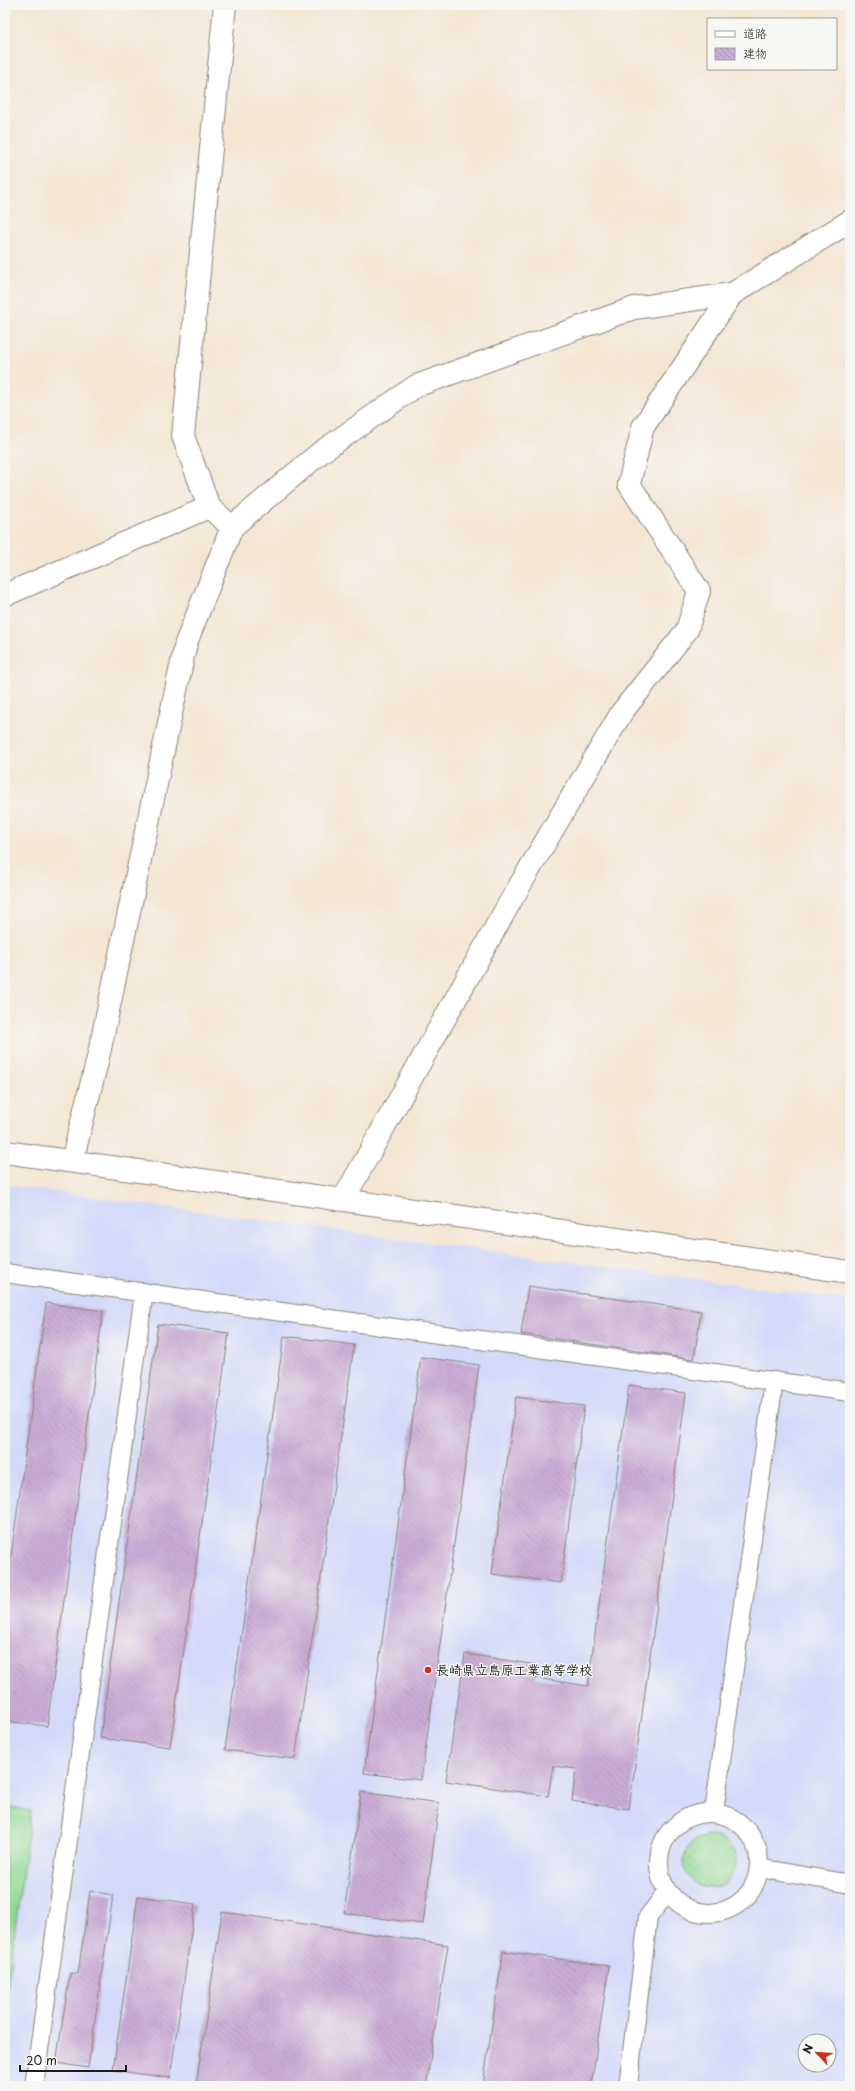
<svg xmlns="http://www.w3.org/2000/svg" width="855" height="2091" viewBox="0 0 855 2091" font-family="'Playpen Sans','Klee One',sans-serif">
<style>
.built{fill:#d3d9f9;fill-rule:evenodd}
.grass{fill:url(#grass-dots);stroke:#557a58}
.pitch{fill:#8ed793;stroke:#557a58}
.building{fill:url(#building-back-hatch)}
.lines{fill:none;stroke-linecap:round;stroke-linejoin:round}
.lane-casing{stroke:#888178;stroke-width:20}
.street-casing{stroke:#888178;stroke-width:24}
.lane{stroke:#fff;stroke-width:18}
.street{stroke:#fff;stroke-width:22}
.poi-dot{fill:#c8321e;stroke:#f6f6f2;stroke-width:1.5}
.labels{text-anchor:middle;stroke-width:3;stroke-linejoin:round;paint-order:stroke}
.poi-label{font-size:13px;font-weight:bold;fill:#1c1c1c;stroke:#f6f6f2;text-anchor:start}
</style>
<defs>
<pattern id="grass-dots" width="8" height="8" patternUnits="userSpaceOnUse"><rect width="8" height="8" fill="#8ed793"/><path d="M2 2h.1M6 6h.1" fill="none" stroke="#7ab87e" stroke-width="1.8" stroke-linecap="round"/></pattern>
<pattern id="building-back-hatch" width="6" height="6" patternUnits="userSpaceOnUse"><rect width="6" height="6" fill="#caabd6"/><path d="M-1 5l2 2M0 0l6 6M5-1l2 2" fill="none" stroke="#ad93b7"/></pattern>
</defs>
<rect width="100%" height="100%" fill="#f6f6f2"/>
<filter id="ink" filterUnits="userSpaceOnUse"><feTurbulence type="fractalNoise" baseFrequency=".025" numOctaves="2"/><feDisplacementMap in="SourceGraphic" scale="8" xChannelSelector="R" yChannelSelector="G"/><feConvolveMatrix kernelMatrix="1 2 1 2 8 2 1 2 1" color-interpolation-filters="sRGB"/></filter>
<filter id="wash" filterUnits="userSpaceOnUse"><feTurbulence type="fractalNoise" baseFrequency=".012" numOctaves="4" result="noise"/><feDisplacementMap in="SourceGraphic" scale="16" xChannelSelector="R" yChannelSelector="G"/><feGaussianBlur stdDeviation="0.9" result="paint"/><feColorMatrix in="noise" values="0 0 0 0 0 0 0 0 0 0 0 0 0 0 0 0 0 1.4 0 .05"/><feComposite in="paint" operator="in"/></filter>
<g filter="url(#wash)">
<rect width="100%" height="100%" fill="#f4e6d3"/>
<path class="built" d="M5,1185l845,115v786h-845zM805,2041h24v24h-24z"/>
<path class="grass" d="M684 1862a26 26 0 1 1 52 0a26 26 0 1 1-52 0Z"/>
<path class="pitch" d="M5,1807l26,4 -26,193z"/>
<g id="blocks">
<path class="building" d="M528,1286l173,25 -7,48 -173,-25z
M46,1303l57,8 -56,415 -42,-5v-122z
M158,1324l71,9 -59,414 -70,-9z
M284,1336l70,9 -59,414 -70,-9z
M421,1357l58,8 -58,415 -57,-7z
M629,1385l57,8 -57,416 -57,-8 4,-32 -23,-3 -5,30 -102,-15 19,-127 73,11 -2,13 52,8z
M516,1397l68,9 -23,177 -69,-9z
M361,1792l78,11 -16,121 -79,-11z
M90,1891l23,4 -25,173 -32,-5 14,-90 8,1z
M138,1896l57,8 -25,174 -57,-8z
M222,1912l226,33 -22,141 -230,-1z
M503,1951l106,15 -18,120h-108z"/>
</g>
</g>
<g filter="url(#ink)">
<use href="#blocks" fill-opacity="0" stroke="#888178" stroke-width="1"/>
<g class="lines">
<defs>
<path id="lane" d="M5,1273l845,119
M714,1812l60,-431
M659 1863a50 50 0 1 1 100 0a50 50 0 1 1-100 0Z
M759,1868l91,16
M34,2086l110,-794
M628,2086l20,-169 19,-25"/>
<path id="street" d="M225,5l-42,431 26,71 23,20
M5,595l204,-88
M5,1152l845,120
M72,1161l26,-103 88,-415 46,-116 88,-74 96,-67 218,-78 98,-14 118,-73
M343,1200l167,-298 112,-190 65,-82 12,-39 -70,-107 14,-57 89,-133"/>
</defs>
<use href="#lane" class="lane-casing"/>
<use href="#street" class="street-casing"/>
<use href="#lane" class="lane"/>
<use href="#street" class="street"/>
</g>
</g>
<circle class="poi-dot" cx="428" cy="1670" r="4"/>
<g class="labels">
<g class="poi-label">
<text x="436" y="1675">長崎県立島原工業高等学校</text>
</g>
</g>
<rect width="855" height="2091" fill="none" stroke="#f6f6f2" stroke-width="20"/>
<rect x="707" y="18" width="130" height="52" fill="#f6f6f2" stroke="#9f9f9c"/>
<rect x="715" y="31" width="20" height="6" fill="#ffffff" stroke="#9f9f9c"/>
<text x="743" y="38" font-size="12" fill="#1c1c1c">道路</text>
<rect x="715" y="48" width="20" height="12" fill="url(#building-back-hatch)" stroke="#9f9f9c"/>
<text x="743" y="58" font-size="12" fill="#1c1c1c">建物</text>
<g transform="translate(817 2053) rotate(295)"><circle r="19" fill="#f6f6f2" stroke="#9f9f9c"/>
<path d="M0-3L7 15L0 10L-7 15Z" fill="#c8321e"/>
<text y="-6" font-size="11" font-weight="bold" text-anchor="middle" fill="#1c1c1c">N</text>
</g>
<path d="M20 2065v6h106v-6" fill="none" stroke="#1c1c1c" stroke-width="2"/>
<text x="26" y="2065" font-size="12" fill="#1c1c1c" stroke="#f6f6f2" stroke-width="3" paint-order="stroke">20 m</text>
</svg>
